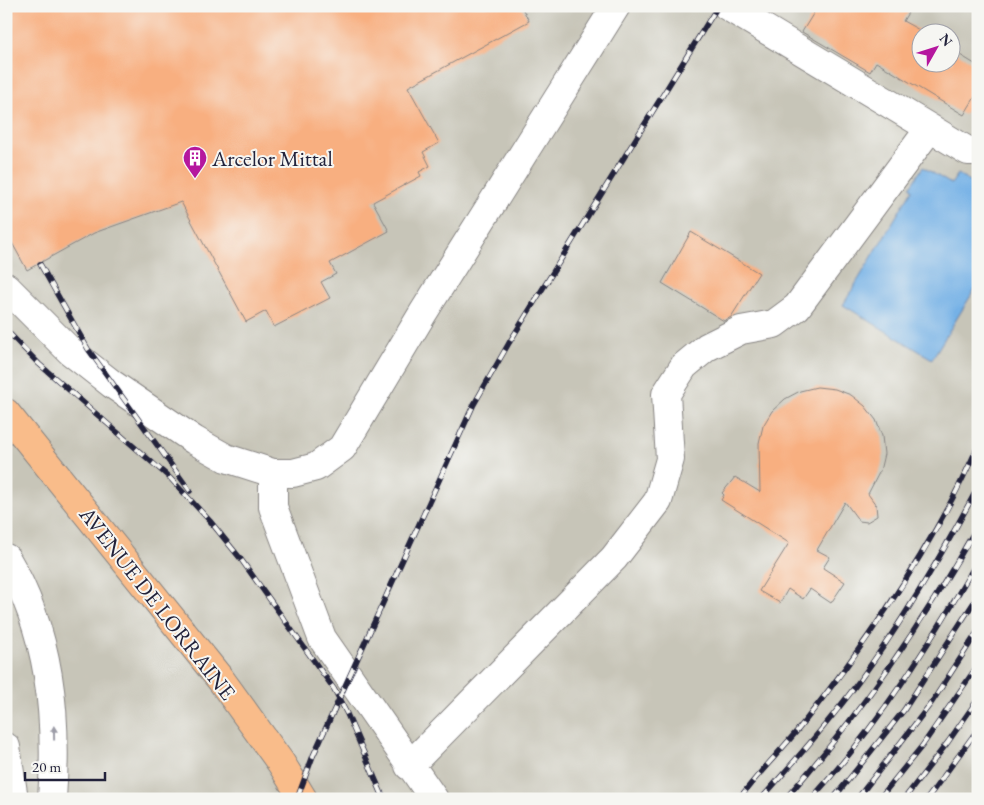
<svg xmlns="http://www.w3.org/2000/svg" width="984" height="805" viewBox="0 0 984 805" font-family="'EB Garamond',serif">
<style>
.industrial{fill:#c7c5b8;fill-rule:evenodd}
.water{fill:#74b1e6;stroke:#4b6a90}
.building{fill:#f8af80}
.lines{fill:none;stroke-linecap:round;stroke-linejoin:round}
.minor-casing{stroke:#878482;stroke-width:30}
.major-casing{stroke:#878482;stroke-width:30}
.minor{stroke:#fff;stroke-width:28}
.major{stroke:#f9bc8a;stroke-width:28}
.rail-casing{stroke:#22223b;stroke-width:5.5}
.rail{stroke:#f6f6f2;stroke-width:4;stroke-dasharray:11;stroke-linecap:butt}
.oneway{fill:#9c9ca7}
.labels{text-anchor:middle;stroke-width:4;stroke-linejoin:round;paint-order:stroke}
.poi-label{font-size:22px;fill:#22223b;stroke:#f6f6f2;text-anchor:start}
.street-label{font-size:22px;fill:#22223b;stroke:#f6f6f2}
</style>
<rect width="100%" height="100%" fill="#f6f6f2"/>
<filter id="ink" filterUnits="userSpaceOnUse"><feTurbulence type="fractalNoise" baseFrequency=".02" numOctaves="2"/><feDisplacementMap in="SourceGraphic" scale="10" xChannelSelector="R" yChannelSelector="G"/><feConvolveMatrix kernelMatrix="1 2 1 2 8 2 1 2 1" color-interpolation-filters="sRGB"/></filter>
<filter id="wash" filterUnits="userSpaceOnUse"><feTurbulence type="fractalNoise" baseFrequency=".0096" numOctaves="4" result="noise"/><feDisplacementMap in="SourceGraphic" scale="20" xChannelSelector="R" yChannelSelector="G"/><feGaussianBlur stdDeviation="1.12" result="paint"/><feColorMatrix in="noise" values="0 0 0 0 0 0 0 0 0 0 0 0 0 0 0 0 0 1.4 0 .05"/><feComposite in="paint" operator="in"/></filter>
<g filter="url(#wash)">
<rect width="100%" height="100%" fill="#ece5c9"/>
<path class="industrial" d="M6,6h972v793h-972zM922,32h30v30h-30z"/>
<path class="water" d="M923,167l28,17 7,-10 14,8 6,-5v107l-46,75 -89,-54 69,-115 -2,-3z"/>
<g id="blocks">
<path class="building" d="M6,6h515l8,15 -121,66 31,56 -16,9 7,14 -11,6 2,4 -48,26 16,29 -59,32 6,11 -15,8 9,16 -56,29 -8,-16 -20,11 -65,-120 -87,31 -67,37 -21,-38z
M818,6h94l-9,15 20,11 -1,30h30v-12l26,16v26l-14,23 -88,-53 -6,10 -68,-40z
M691,232l68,41 -28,44 -7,4 -62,-38z
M817,387l18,2 16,6 14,11 11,14 6,16 2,18 -4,17 -12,23 8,11 1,11 -10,6 -8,-1 -14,-19 -28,48 13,7 -7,11 22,14 -14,21 -21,-14 -7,10 -15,-10 -8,14 -21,-12 30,-48 -68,-43 3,-5 -2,-2 13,-16 25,15 -1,-49 4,-17 9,-15 13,-12 15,-8z"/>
</g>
</g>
<g filter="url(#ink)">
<use href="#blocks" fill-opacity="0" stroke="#878482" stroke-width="1"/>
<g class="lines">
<defs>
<path id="minor" d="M727,6l241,145h10
M6,287l64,64 42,33 82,56 32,18 47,15v34l49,131 112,161
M273,473h20l23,-6 26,-19 81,-135 193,-307
M6,558c44,74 52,157 46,241
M6,747l8,52
M409,766l205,-208 44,-57 12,-42 -4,-65 18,-28 23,-19 34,-17 33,-6 23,-17 133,-179"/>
<path id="major" d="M6,413l215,267 60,83 22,36"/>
</defs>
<use href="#minor" class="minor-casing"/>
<use href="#major" class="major-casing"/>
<use href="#minor" class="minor"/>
<use href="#major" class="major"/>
<defs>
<path id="rail" d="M40,264l48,85 102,142
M6,330l33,34 131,114 40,43 30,37 94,131 13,25 37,85
M297,799l16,-43 160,-350 36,-63 209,-337
M739,799c19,-26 42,-48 62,-73 68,-86 132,-179 177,-280
M761,799c39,-44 78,-88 111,-136 39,-55 74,-116 106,-176
M785,799c77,-87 136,-173 193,-274
M811,799c66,-72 119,-155 167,-239
M833,799l71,-89 74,-114
M857,799l75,-97 46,-71
M879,799l43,-53 56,-81
M904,799l44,-57 30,-43
M927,799l51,-70"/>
</defs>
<use href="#rail" class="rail-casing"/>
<use href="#rail" class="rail"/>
</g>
<defs><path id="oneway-solid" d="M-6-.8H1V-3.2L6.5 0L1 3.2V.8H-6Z" transform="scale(1.25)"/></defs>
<use class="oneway" href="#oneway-solid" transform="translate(54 733) rotate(-91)"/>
</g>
<defs>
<symbol id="building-pin" viewBox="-11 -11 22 30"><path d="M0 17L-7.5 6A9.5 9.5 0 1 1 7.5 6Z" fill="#b5179e" stroke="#f6f6f2"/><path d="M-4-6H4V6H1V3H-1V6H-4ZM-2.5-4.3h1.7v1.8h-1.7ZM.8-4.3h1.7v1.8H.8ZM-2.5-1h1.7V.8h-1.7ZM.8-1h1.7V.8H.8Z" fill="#fff"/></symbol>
</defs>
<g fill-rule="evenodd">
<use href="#building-pin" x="181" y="144" width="28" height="38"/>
</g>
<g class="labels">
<g class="poi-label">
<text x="212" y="166">Arcelor Mittal</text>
</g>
<g class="street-label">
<text transform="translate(158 603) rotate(52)" y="8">AVENUE DE LORRAINE</text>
</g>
</g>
<rect width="984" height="805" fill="none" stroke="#f6f6f2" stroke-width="25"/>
<g transform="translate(936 48) rotate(51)"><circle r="24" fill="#f6f6f2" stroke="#a1a1a9"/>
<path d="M0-4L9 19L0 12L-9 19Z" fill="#b5179e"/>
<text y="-8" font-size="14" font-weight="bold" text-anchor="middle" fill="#22223b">N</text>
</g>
<path d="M25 772v8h80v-8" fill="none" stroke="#22223b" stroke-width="2.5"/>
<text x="32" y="772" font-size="15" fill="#22223b" stroke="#f6f6f2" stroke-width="4" paint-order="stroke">20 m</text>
</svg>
